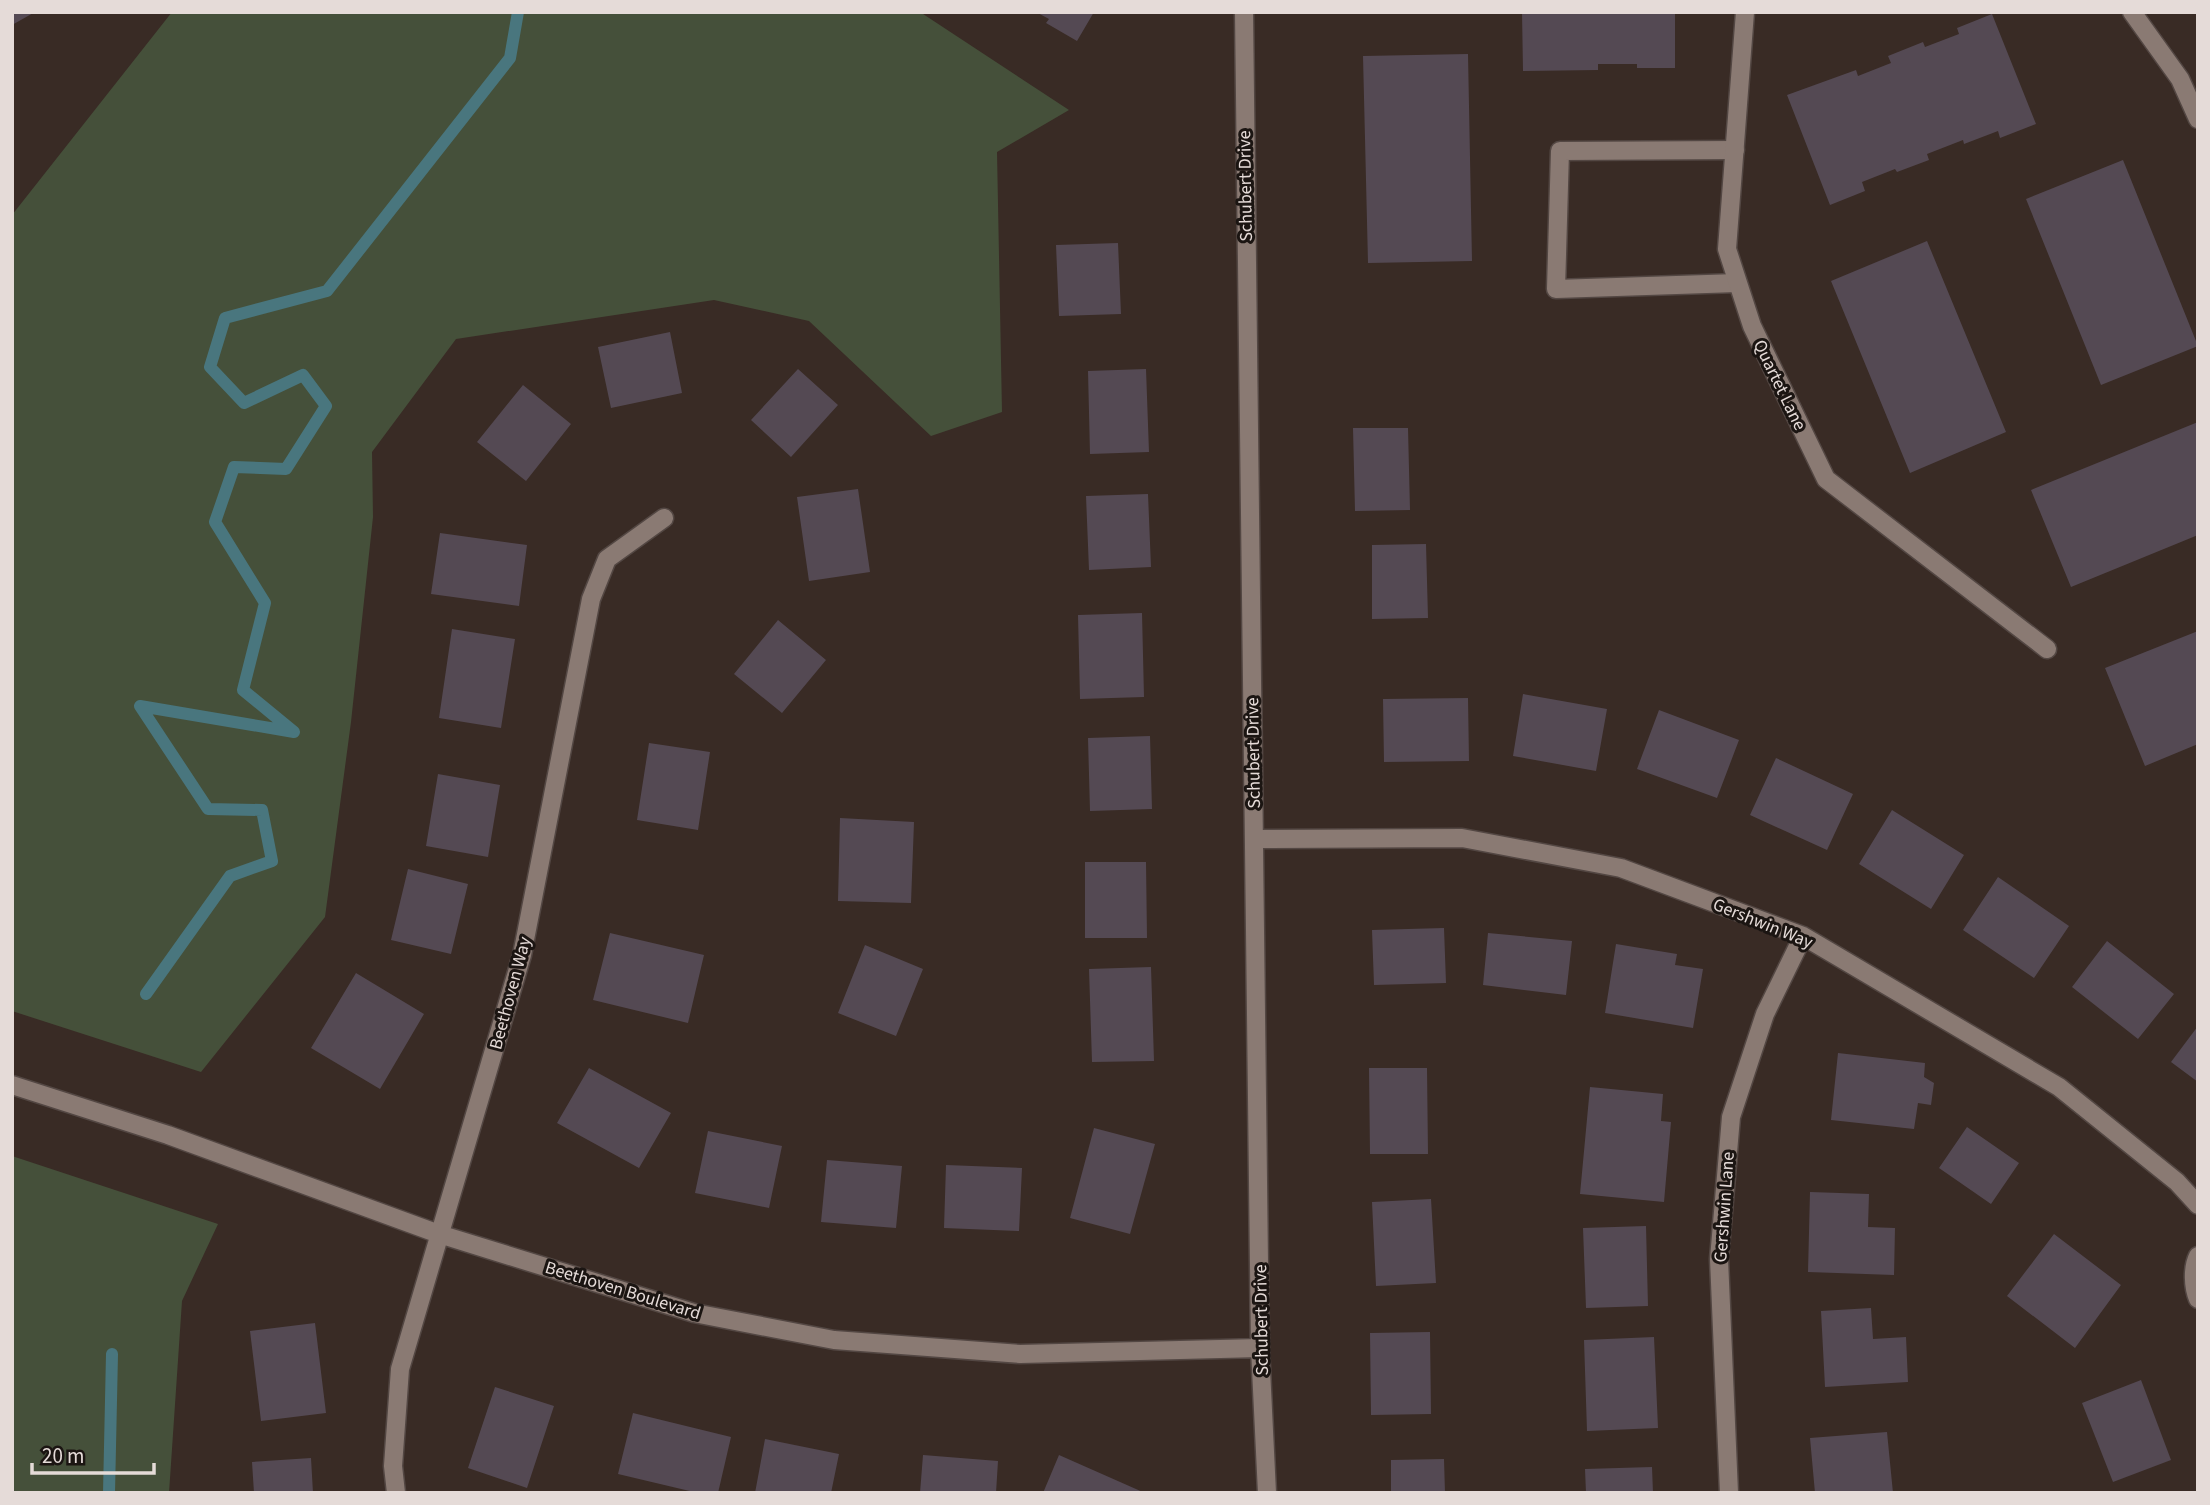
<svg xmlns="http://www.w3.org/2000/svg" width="2210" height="1505" viewBox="0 0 2210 1505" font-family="'Source Sans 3',sans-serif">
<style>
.green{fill:#45503a}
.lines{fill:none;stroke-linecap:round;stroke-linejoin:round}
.stream{stroke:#49767e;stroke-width:12}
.building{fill:#544953}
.service-casing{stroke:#534743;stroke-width:21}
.minor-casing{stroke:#534743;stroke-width:21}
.service{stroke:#8a7a73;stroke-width:18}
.minor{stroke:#8a7a73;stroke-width:18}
.labels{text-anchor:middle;stroke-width:6;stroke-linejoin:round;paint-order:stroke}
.street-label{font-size:18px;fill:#e5dbd8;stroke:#1b1512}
</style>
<rect width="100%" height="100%" fill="#392b25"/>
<path class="green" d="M172,12h748l149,98 -72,42 5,260 -71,24 -122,-115 -95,-21 -258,39 -84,113 1,65 -22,205 -26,195 -124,155 -189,-61v-796z
M12,1156l206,68 -36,77 -13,192h-157z"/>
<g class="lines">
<path class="stream" d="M146,994l84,-118 42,-15 -10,-51 -54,-1 -68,-103 154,26 -51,-42 22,-87 -50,-81 19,-55 52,2 40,-63 -23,-31 -59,28 -34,-36 15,-49 102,-27 183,-233 8,-46
M109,1493l3,-139"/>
</g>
<path class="building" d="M12,12h23l-23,13z
M1036,12h58l-17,29 -31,-18 3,-4z
M1522,12h153v56h-38v-4h-39v6l-75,1z
M1992,14l44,110 -36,14 -2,-7 -34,13 -1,-4 -36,14 2,6 -32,12 -2,-3 -33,13 3,9 -35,14 -43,-110 69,-25 2,6 33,-13 -3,-7 35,-14 2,5 34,-13 -2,-6z
M1468,54l4,207 -104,2 -5,-207z
M2123,160l75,186 -97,39 -75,-186z
M1927,241l79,191 -96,41 -79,-192z
M1118,243l3,71 -62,2 -3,-71z
M670,332l12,61 -71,15 -13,-61z
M798,369l40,36 -47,52 -40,-37z
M1146,369l3,83 -59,2 -2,-83z
M523,385l48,39 -45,57 -49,-39z
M2198,422v113l-127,52 -40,-97z
M1353,428h55l2,82 -55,1z
M858,489l12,83 -61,9 -12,-84z
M1148,494l3,73 -62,3 -3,-74z
M440,533l87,12 -8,61 -88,-12z
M1426,544l2,74 -56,1v-74z
M1142,613l2,84 -64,2 -2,-84z
M778,620l48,40 -44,53 -48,-39z
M452,629l63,10 -14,89 -62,-10z
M2198,631v113l-53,22 -40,-98z
M1523,694l84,15 -11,62 -83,-15z
M1468,698l1,63 -85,1 -1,-63z
M1659,710l80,30 -22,58 -80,-29z
M1150,736l2,73 -62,2 -2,-73z
M649,743l61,9 -12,78 -61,-10z
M1776,758l77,36 -26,56 -77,-35z
M438,774l62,11 -12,72 -62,-11z
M1892,810l72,45 -33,54 -72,-45z
M840,818l74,4 -3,81 -73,-2z
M1085,862h61l1,76h-62z
M408,869l60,15 -17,70 -60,-14z
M1998,877l71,49 -35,52 -71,-48z
M1444,928l2,55 -72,2 -2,-55z
M610,933l94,22 -16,68 -95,-23z
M1488,933l84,8 -6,54 -83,-10z
M2107,941l67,53 -36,45 -66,-52z
M1616,944l61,10 -2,11 28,4 -10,59 -88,-15z
M865,945l58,24 -27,67 -58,-23z
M1151,967l3,94 -62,1 -3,-93z
M356,973l68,41 -44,75 -69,-41z
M2198,1026v56l-27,-20z
M1838,1053l87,10 -1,14 10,6 -3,22 -13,-2 -4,26 -83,-9z
M589,1068l82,45 -32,55 -82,-45z
M1369,1068h58l1,86h-58z
M1590,1087l73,7 -2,27 10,1 -7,80 -84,-8z
M1967,1127l52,36 -28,41 -52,-36z
M1094,1128l61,16 -25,90 -60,-16z
M708,1131l74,15 -13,62 -74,-15z
M827,1160l75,6 -6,62 -75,-6z
M946,1165l76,3 -3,63 -75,-3z
M1810,1192l59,2 -1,33 27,1 -1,47 -86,-3z
M1431,1199l5,84 -60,3 -4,-84z
M1646,1226l2,80 -62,2 -3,-80z
M2054,1234l67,51 -46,63 -68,-52z
M1871,1308l2,31 33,-2 2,45 -83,5 -4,-76z
M315,1323l11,90 -65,8 -11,-90z
M1430,1332l1,82 -60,1 -1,-82z
M1654,1337l4,91 -71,3 -3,-91z
M2141,1380l30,80 -58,22 -31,-79z
M495,1387l59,19 -27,82 -59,-20z
M633,1413l98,24 -13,56h-20l-80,-19z
M1887,1432l6,61h-78l-5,-55z
M765,1439l74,15 -8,39h-76z
M923,1455l75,6 -2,32h-76z
M1059,1455l86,38h-102z
M311,1458l2,35h-59l-2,-31z
M1444,1459l1,34h-54v-33z
M1652,1467l1,26h-67l-1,-24z"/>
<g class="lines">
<defs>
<path id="service" d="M1735,150l-175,1 -4,138 181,-6"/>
<path id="minor" d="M1244,12l16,1336 7,145
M1745,12l-18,237 25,77 74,153 221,170
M2132,12l48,67 18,40
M1254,839l208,-1 159,30 182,68 256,151 118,95 21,23
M12,1085l156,50 271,99 255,79 140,27 186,14 240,-6
M2198,1256c-6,12 -5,31 0,43
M396,1493l-3,-27 7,-97 122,-414 69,-356 16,-40 57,-41
M1729,1493l-10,-234 12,-142 34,-103 38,-78"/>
</defs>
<use href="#service" class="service-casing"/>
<use href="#minor" class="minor-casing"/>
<use href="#service" class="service"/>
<use href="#minor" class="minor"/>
</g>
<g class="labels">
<g class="street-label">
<text transform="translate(1245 186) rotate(-91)" y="6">Schubert Drive</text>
<text transform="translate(1780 385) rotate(64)" y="6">Quartet Lane</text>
<text transform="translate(1253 753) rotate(-91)" y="6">Schubert Drive</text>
<text transform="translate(1763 923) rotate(22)" y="6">Gershwin Way</text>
<text transform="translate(510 993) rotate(-75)" y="6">Beethoven Way</text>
<text transform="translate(1724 1207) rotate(-86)" y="6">Gershwin Lane</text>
<text transform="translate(623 1290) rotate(17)" y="6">Beethoven Boulevard</text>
<text transform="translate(1261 1320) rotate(-91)" y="6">Schubert Drive</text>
</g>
</g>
<rect width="2210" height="1505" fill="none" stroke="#e5dbd8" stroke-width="28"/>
<path d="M32 1463v10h122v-10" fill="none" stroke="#e5dbd8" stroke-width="3.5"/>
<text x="42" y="1463" font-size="21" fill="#e5dbd8" stroke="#1b1512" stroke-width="5" paint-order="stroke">20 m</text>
</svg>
